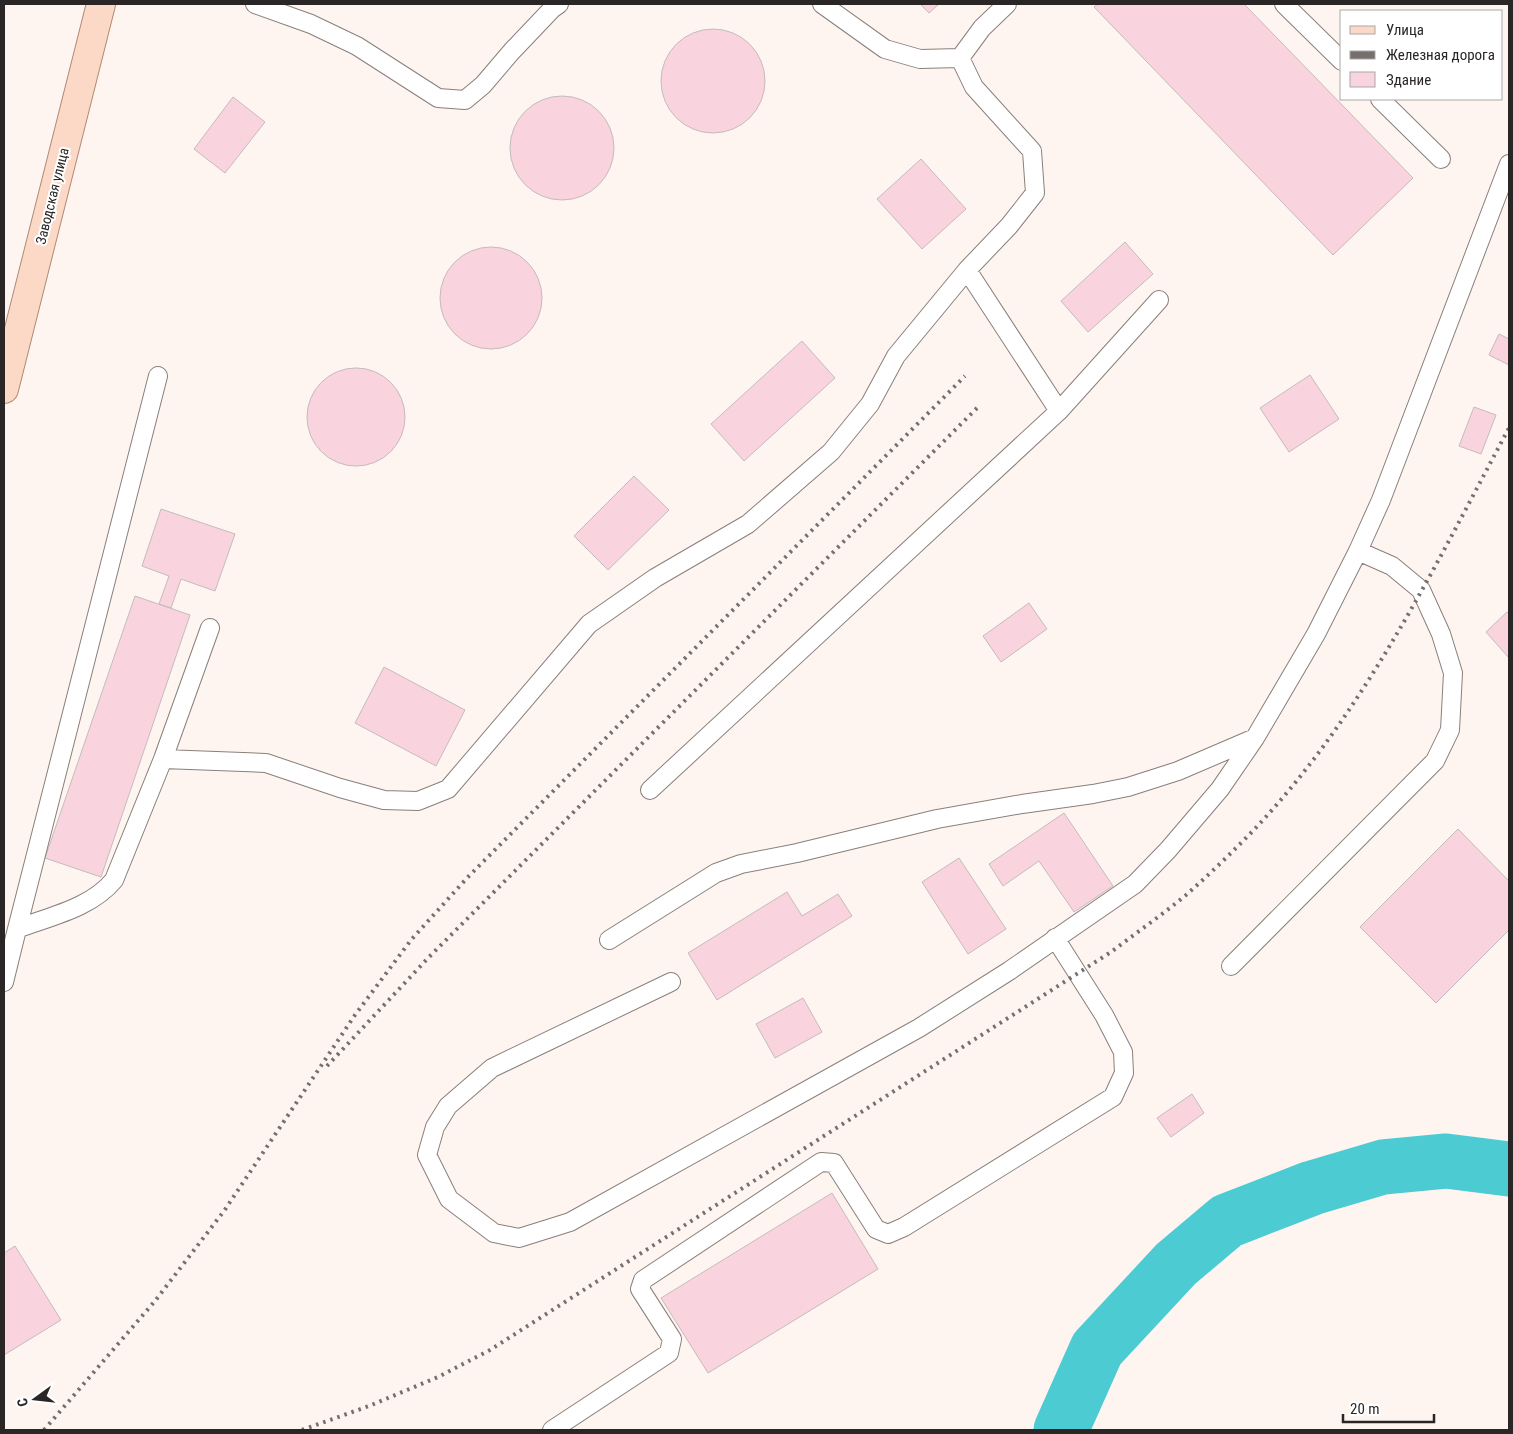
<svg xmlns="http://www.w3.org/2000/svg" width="1513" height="1434" viewBox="0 0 1513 1434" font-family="'Roboto Condensed',sans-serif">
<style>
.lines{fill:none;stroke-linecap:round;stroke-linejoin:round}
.river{stroke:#4ccbd2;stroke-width:55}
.building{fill:#f9d4df;stroke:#c5babd}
.lane-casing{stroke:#897f7b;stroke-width:20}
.primary-casing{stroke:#b08a75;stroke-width:30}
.lane{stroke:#fff;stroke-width:18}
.primary{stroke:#fbd9c6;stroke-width:28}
.rail{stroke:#756f6d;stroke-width:4;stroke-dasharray:2.5 5;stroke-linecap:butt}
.labels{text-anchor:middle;stroke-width:4;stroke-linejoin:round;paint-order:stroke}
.street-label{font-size:14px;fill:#2a2625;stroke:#fff}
</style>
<rect width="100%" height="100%" fill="#fef5f1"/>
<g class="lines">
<path class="river" d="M1061,1430l36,-81 79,-85 51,-43 85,-33 71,-21 63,-6 63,8"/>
</g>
<path class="building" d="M920,4h19l-10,9z
M1098,4h146l169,174 -80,77 -239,-248z
M661 81a52 52 0 1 1 104 0a52 52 0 1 1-104 0Z
M510 148a52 52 0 1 1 104 0a52 52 0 1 1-104 0Z
M233,97l32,25 -40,51 -31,-24z
M921,159l45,50 -44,40 -45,-50z
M1125,242l28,32 -65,58 -27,-31z
M440 298a51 51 0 1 1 102 0a51 51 0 1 1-102 0Z
M1499,334l10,5v26l-20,-10z
M802,341l33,37 -91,83 -33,-37z
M307 417a49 49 0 1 1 98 0a49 49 0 1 1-98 0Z
M1310,375l29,44 -50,33 -29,-44z
M1474,407l22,8 -15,39 -22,-8z
M634,476l35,34 -61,60 -34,-34z
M161,509l74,25 -20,57 -34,-12 -10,29 -12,-4 10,-28 -27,-10z
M135,596l55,19 -89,262 -56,-19z
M1029,603l18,26 -46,33 -18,-26z
M1507,612l2,1v45l-23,-26z
M384,667l81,43 -29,56 -81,-43z
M1064,813l49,73 -39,26 -35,-51 -36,25 -14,-22z
M1458,829l51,52v49l-73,73 -76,-76z
M959,858l47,71 -38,25 -46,-72z
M787,892l15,24 36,-22 14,22 -135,84 -29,-47z
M803,998l19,34 -47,26 -19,-34z
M1192,1094l12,19 -33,24 -14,-19z
M832,1193l46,76 -170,104 -47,-75z
M15,1246l46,74 -57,35v-102z"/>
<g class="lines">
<defs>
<path id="lane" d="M255,4l56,20 46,22 81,52 27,2 18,-15 29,-34 40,-42 7,-5
M822,4l63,45 35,10 40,-1
M1284,4l58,57
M1380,99l61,60
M967,270l92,141 100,-111
M163,759l103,4 74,25 44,12 34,1 30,-12 141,-165 66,-46 93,-54 83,-72 39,-48 26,-48 71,-86 42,-44 26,-33 -3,-42 -58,-64 -14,-29 22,-30 25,-24
M650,790l409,-379
M17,929l141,-553
M609,940l107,-67 25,-9 56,-11 140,-34 85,-15 71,-10 35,-7 50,-16 77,-33
M1231,966l204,-205 15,-31 3,-57 -12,-39 -20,-44 -29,-24 -34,-15
M4,982l13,-53c34,-13 74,-21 97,-49l49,-121 47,-131
M671,982l-179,86 -44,38 -13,21 -8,28 22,44 45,34 25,5 51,-16 349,-194 90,-57 126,-87 33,-34 52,-61 35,-51 61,-104 42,-83 23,-51 128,-336
M552,1430l117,-77 3,-14 -32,-50 3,-9 178,-118 13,1 42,66 12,5 16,-7 209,-130 11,-24 -1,-21 -19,-37 -49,-77"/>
<path id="primary" d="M4,389l97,-385"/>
</defs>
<use href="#lane" class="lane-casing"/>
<use href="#primary" class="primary-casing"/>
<use href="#lane" class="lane"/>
<use href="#primary" class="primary"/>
<path class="rail" d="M327,1066l102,-109 549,-550
M44,1430l111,-129 69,-90 131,-196 56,-75 56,-62 498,-502
M302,1430l67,-24 69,-29 52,-27 621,-398c25,-19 51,-37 75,-57 17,-15 34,-31 50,-47 120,-118 194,-273 273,-420"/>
</g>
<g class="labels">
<g class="street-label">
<text transform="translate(52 196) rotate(-76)" y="5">Заводская улица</text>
</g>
</g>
<rect width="1513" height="1434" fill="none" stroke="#2a2625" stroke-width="10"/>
<rect x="1340" y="10" width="162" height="90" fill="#ffffff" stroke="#aaa8a8"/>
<rect x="1350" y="26" width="25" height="8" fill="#fbd9c6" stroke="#aaa8a8"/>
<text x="1386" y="35" font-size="15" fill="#2a2625">Улица</text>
<rect x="1350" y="51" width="25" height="8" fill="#756f6d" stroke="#aaa8a8"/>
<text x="1386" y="60" font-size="15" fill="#2a2625">Железная дорога</text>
<rect x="1350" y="72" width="25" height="15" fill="#f9d4df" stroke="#aaa8a8"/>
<text x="1386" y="85" font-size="15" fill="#2a2625">Здание</text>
<g transform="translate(35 1399) rotate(255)" stroke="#ffffff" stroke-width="4" paint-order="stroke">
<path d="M0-4L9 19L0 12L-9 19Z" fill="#2a2625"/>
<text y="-8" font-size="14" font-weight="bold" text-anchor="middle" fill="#2a2625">С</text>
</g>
<path d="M1343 1414v8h91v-8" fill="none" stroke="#2a2625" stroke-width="2.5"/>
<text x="1350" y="1414" font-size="15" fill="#2a2625" stroke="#ffffff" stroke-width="4" paint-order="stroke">20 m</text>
</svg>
